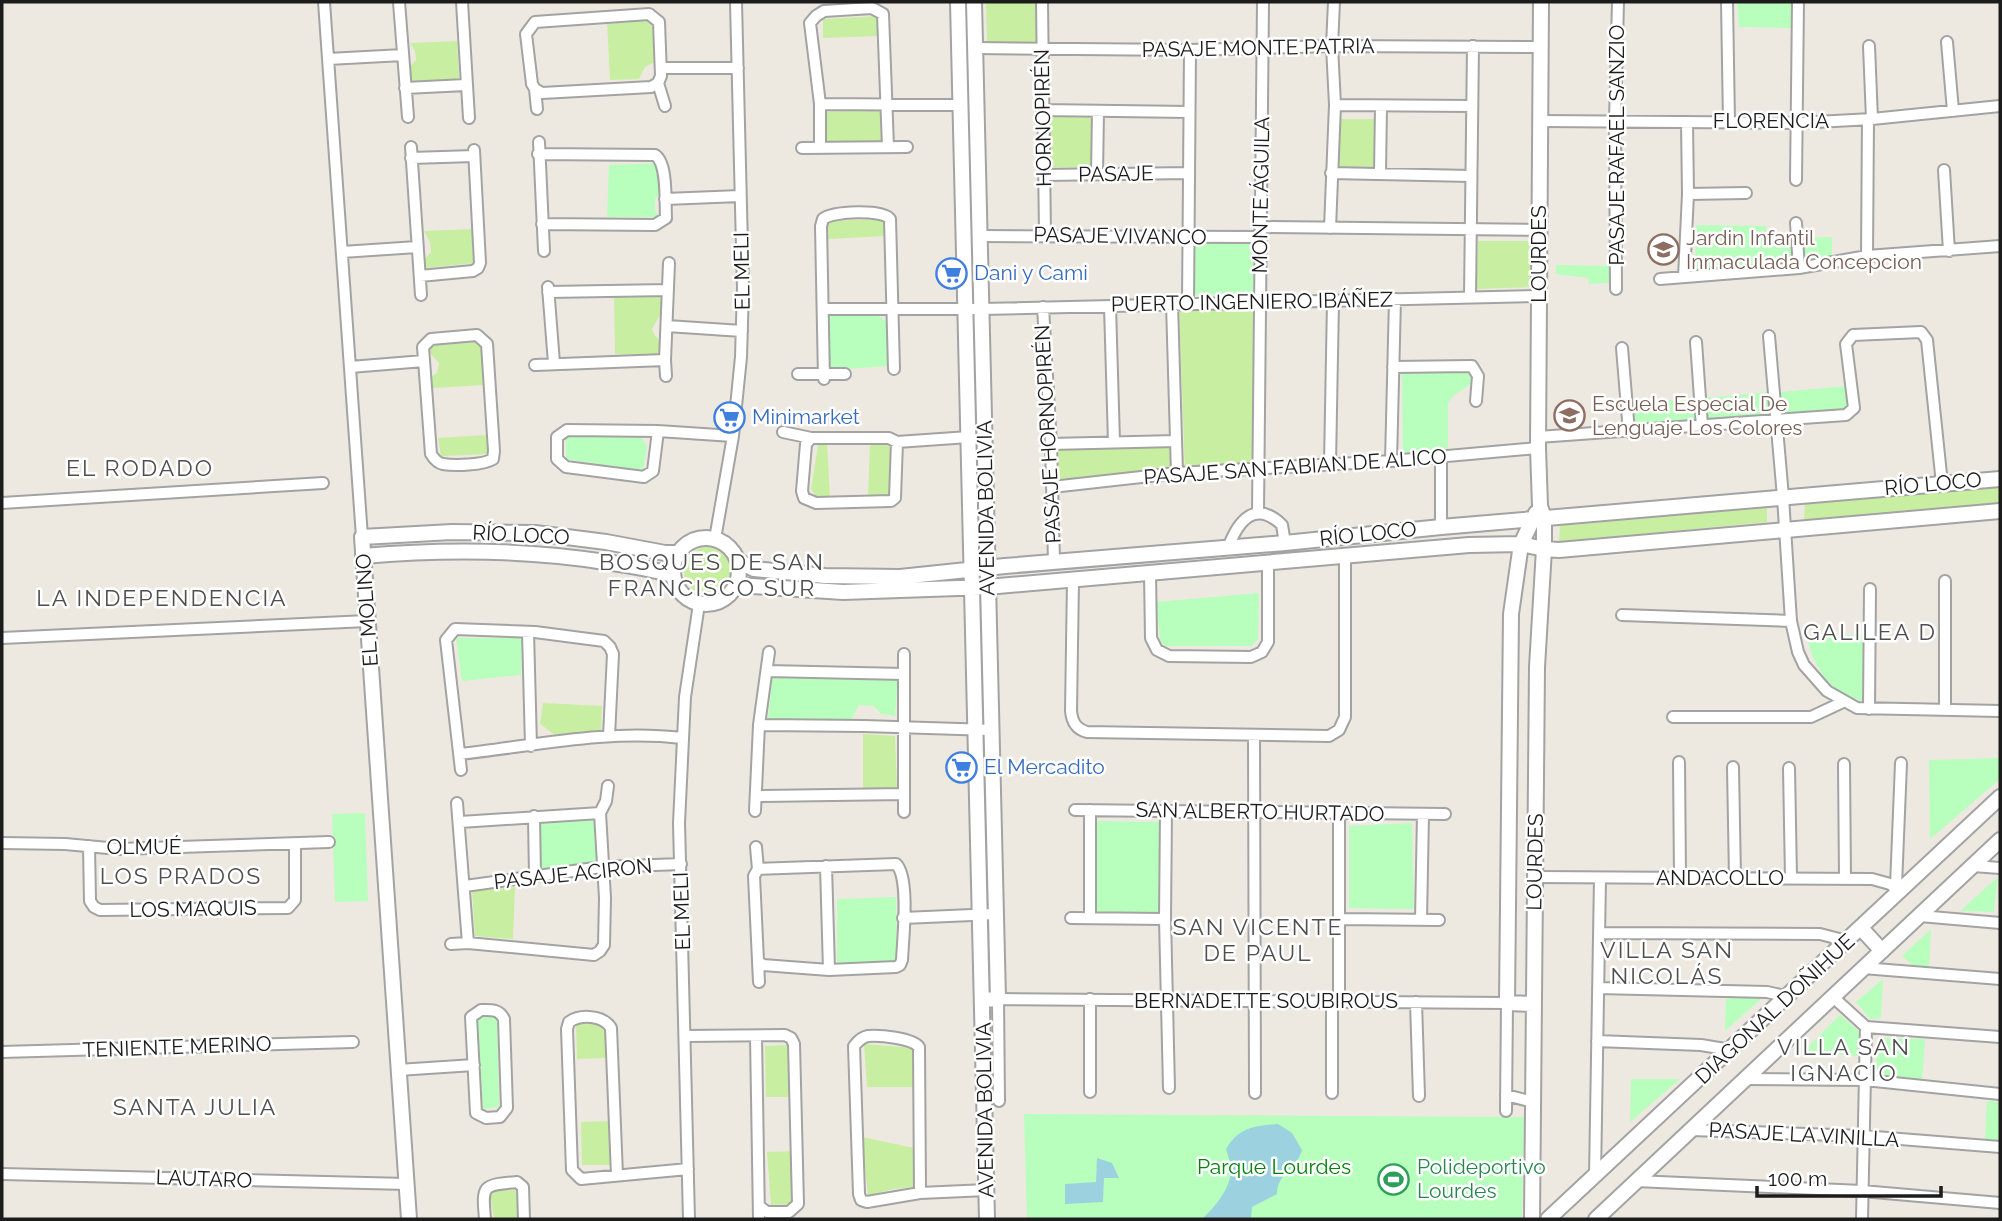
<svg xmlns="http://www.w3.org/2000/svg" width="2002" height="1221" viewBox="0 0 2002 1221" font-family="Raleway,sans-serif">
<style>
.grass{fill:#c8eea1}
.park{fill:#b8febc}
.water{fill:#9cd2e0}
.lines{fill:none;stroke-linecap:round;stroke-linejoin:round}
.minor-casing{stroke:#a3a3a3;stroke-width:14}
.tertiary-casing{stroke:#a3a3a3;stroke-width:18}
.minor{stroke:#fff;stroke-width:10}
.tertiary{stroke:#fff;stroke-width:14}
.labels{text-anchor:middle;stroke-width:5;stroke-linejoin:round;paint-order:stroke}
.street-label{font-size:21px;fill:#1c1c1c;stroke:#fff}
.education-label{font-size:21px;fill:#785e54;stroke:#fff;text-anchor:start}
.shop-label{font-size:21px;fill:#366cbe;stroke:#fff;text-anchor:start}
.park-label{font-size:21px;fill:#02820a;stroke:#fff}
.leisure-label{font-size:21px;fill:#27864d;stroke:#fff;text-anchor:start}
.neighbourhood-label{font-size:23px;letter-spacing:2px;fill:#4f4f4f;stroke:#fff}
</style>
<rect width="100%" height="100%" fill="#eee9e0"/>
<path class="grass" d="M986,2h53v45l-52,-1z
M881,16l-1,20 -57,2v-19z
M652,19l3,43 -10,5 -6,12 -29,1 -3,-59z
M457,41l2,39 -49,3 -1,-15 7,-8 -1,-9 -5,-8z
M885,109l1,33h-62v-30z
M1050,116l42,2 -1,50 -42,-1z
M1335,119h43l-1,49h-42z
M885,219l1,17 -58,3v-18z
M472,229l3,34 -50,5 -1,-8 7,-8 -1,-10 -6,-11z
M1478,241h53v46l-55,2z
M662,292l-2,23 -8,14 2,5 7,8v13l-46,-1 -1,-59z
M1254,306l2,156 -71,8 -6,-162z
M481,342l3,43 -51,3 -2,-11 6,-4 2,-10 -9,-10 -1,-8z
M487,435l3,19 -49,2 -3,-18z
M870,443l22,3 1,49h-25z
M827,444l3,52 -13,2 -6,-9 7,-44z
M1171,444v25l-112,14 -1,-36z
M2000,485v19l-196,17 1,-19z
M1767,504v18l-208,20 1,-19z
M684 571a24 24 0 1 1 48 0a24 24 0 1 1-48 0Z
M543,703l59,3 -1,24 -46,5 -15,-11z
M863,734l32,2 2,54 -34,-1z
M515,887l-2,52 -38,-3 -3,-46z
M576,1022l29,1 1,35 -29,1z
M864,1044l50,4 -1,39h-46z
M789,1045l1,52h-24l-1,-51z
M609,1121l1,44h-28l-1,-43z
M862,1137l52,11 -1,39 -20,2 -25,7z
M794,1151l1,53 -24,1 -4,-53z
M520,1190l-1,29h-25l-4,-28z"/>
<path class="park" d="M1737,2h56l-1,26 -53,-1z
M661,163l1,29 -7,7v12l8,6h-56l2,-52z
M1696,225l70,1 1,12 27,-1v27l-99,9z
M1832,237v21l-30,4v-24z
M1253,241v53l-62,1 2,-53z
M1556,265l53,1v17l-20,1 -1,-6 -32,-4z
M878,315l11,9 1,42 -60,4 -3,-54z
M1402,371l70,2 -1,11 -17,11 -6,8v51l-45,6z
M1847,386l5,23 -68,5 -3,-22z
M1769,392l1,23 -62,5 -3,-22z
M1693,398l2,23 -62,5 -2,-23z
M639,434l8,12 -4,25 -77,-12v-23z
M1259,593l-1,46 -7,7h-87l-4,-7 -4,-37z
M1865,634l-3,67c-33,-9 -47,-31 -55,-63z
M456,638h66l-1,37 -59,6z
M772,678l126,1 -3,37 -14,-2 -7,-8 -15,-1 -9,16 -82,-1z
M2000,758v21l-70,60 -1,-79z
M365,813l3,88 -33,1 -3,-88z
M595,814l2,49 -58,7 -2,-51z
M1094,821l68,1 -1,91h-66z
M1412,823l2,86 -65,-1v-82z
M1998,877l-4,35 -34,-1z
M896,897l1,64 -60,2v-64z
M1931,929l-2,37h-15l-12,-10z
M1883,979l-2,39 -11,1 -14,-17z
M1763,997l-38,34 1,-32z
M477,1015h20l2,92 -16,2z
M1840,1015l21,18 -4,23 -53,-5z
M1878,1038l47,1 -3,42 -47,-1z
M1631,1079h49l-50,43z
M1987,1101l13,1v41l-15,-1z
M1024,1114l500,3 -2,102h-495z"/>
<path class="water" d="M1278,1124l14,9 10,17c-5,19 -25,23 -25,44l-25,13 -1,12h-49c13,-12 28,-30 29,-48 0,-7 -3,-16 -5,-22 13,-22 28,-23 52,-25z
M1097,1158l15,5 7,15h-15l-1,24 -38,2v-20l31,-2z"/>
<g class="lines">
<defs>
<path id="minor" d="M324,2l38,535
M399,2l9,115
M462,2l7,116
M1042,2l3,233
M1727,2l2,120
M1947,42l6,69
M1869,46l3,73
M975,48l215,2 142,-4 209,1
M328,59l75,-4
M661,68h77
M658,83l7,23
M405,88l61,-3
M535,89l7,4 109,-6 7,-4 3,-7 -2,-54 -10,-8 -114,8 -9,12 6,50 3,5 2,20
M820,104l141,1
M1335,105l137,1
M1042,110l147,2
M1540,121l257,2 75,-4 128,-13
M539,142l5,109
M411,147l10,148
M802,148l105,-1
M820,148v-44l-10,-81 6,-7 8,-5 48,-3 11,6 5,133
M538,154l117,1c13,8 10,48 11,63l-11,7 -113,-1
M411,158l63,-2
M1944,170l5,81
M1331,173l140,3
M1380,173l1,-67
M1097,174l1,-63
M1044,175l145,-2
M1796,180l2,-178
M1688,194l58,-1
M665,199l75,-3
M1796,223l3,45
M1260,227l280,3
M1330,228l5,-123 -3,-59 2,-44
M980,236l280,1
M342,252l75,-5
M1867,256l1,-137
M420,276l53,-5 5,-3 2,-5 -6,-113
M1684,277l4,-83 -1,-72
M1660,279l139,-11 68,-12 133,-10
M548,287l6,76
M1616,289l-1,-168 3,-119
M548,292l120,-2
M1470,297l3,-251
M1172,304l5,169
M1188,304l2,-254
M1110,306l4,136
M1043,307l8,137 3,117
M823,309h158l558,-13
M667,326l75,5
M477,335l10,9 7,107 -1,8c-9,6 -39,7 -50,5 -6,-1 -9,-5 -12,-10l-8,-107 8,-8z
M1769,336l14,161 8,124 7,31 6,13 23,26 30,17 143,3
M1696,342l6,84
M1622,348l7,84
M535,365l130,-5
M350,367l74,-6
M1393,367l79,-1 6,10 -2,25
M798,374h47
M666,376l-1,-16 4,-97
M824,379l-3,-153 2,-7c10,-8 59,-10 67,0l4,150
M658,431l-5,40 -9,6 -78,-10 -9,-8v-22l10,-7 91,1 75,5
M783,432l28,6
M1538,437l308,-22 8,-7 -8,-64 7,-9 68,-3 6,8 15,144
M897,442l-2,56 -4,3 -75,2 -12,-5 -2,-7 4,-47 5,-6h78l8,4 72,-5
M1051,444l125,-3
M1391,461l4,-162
M1330,464l3,-163
M1052,487l125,-14 214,-12 147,-13
M2,503l321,-20
M1258,513l5,-511
M1441,527v-70
M715,539l18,-103 8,-79 2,-69 -7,-286
M1228,548c10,-27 27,-49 54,-23l3,18
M1150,573l1,65 6,12 12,6 82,1 11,-5 6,-10v-80
M1073,580l-2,131c1,11 5,18 16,21l242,4 10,-6 6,-13v-161
M1945,581v129
M1622,615l169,6
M528,632l3,114
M2,638l365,-17
M904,654v158
M767,671l137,3
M1869,709l1,-120
M1673,717h138l32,-15
M759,725l105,1 127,4
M1254,735l1,358
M460,754c73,-8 148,-25 222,-16
M1679,762l1,116
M1844,764l1,115
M1733,767l2,111
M1789,768l2,110
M461,770l-15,-130 9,-11 80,3 69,9 6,6 3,7 -4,82
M756,796l148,-2
M457,803l11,140
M1075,810l370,4
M1090,810v108
M755,811l4,-86 10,-73
M1166,811l-1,108 4,169
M534,816l1,61
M460,822l140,-9
M2,843l63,1 54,5 210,-7
M89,846l1,55 4,6 6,3 188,-2 7,-8v-56
M756,847l2,22 -4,7 5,106
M826,866l3,104
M1973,866l27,2
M758,869l138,-5c14,13 7,75 6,96l-2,5 -4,2 -67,3 -66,-5 -4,-3
M1535,877l337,2 18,5 11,8
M465,886l137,-19 79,-3
M1896,886l5,-123
M1920,916l80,7
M903,918l92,-4
M1071,918l94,1
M1339,919l100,1
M1421,920l2,-106
M1599,933l221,1 27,7
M451,944l17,-1 126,12 6,-4 4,-6 1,-47 -5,-85 6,-12 2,-15
M1863,968l137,11
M1598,988l169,4 18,4
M1833,997l33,30
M1339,1001v-187
M1416,1002l3,94
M481,1010c11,0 18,-1 23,9l3,89 -7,9 -14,1 -10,-5 -5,-96z
M1866,1027l134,10
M686,1036l99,-1 6,3 3,6 4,160 -9,8h-22l-8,-6
M756,1036l3,183
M1597,1041l104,4 30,5
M2,1052l351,-10
M398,1070l76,-5
M1745,1079l120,1 135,14
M1090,1092v-93
M1332,1093v-92
M1506,1095l27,7
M999,1101l-1,-102 509,4 -1,108
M1691,1130l172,6 137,11
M2,1174l405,10
M617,1175l-6,-147c-8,-13 -30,-14 -42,-6l-2,7 5,141 9,9 107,-10
M1595,1177l5,-299
M1636,1181l226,10 138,12
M920,1193l-1,-146c-7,-9 -39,-12 -51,-11 -6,1 -10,5 -14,10l5,148 2,6 6,2 53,-9 67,-3
M485,1219c-3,-34 -3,-34 32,-37l6,5 1,32
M689,1219l-10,-396 6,-126 14,-93
M1862,1219l4,-192"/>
<path id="tertiary" d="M958,2l29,1217
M974,2l24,997 -15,1
M673 571a33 33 0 1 1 66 0a33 33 0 1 1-66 0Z
M363,556c82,-7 160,-7 242,6 23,3 46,7 68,13
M738,561l16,8 71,7 75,1 105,-11 280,-23 156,-16 559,-48
M736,585l107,7 144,-5 482,-42 52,-1 23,5 15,1 441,-39
M1861,928l21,23
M1534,1004l-27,-1 4,-389 10,-70 15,-31
M409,1219l-47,-682 90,-5 83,1 71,9 59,11h14
M1532,1219l5,-552 7,-118v-31l-4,-12 -2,-58 3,-446
M1548,1219l452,-422
M1596,1219l404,-379"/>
</defs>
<use href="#minor" class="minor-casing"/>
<use href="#tertiary" class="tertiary-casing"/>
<use href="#minor" class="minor"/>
<use href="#tertiary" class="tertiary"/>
</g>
<defs>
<symbol id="school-ring" viewBox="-11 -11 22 22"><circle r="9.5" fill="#fff" stroke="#8d6e63" stroke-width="1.5"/><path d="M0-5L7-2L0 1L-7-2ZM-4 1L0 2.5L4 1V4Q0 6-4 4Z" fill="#8d6e63"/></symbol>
<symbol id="supermarket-ring" viewBox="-11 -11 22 22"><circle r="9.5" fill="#fff" stroke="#3f7fe0" stroke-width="1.5"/><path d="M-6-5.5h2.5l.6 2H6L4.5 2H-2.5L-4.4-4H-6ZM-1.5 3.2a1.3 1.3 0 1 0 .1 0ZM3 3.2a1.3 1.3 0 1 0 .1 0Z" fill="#3f7fe0"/></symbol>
<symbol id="stadium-ring" viewBox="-11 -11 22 22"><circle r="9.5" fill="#fff" stroke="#2e9e5b" stroke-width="1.5"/><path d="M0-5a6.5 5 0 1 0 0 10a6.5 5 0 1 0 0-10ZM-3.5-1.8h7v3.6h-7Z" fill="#2e9e5b"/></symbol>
</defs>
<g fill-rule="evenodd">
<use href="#school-ring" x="1646" y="232" width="35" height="35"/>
<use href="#supermarket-ring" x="934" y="256" width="35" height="35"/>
<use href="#school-ring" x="1552" y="398" width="35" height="35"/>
<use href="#supermarket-ring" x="712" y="400" width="35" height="35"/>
<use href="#supermarket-ring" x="944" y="750" width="35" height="35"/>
<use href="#stadium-ring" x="1376" y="1162" width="35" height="35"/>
</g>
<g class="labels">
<g class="street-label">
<text transform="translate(1258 48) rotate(-1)" y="7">PASAJE MONTE PATRIA</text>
<text transform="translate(1043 118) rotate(-91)" y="7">HORNOPIRÉN</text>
<text x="1771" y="128">FLORENCIA</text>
<text transform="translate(1617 145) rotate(-90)" y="7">PASAJE RAFAEL SANZIO</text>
<text transform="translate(1116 174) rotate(-1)" y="7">PASAJE</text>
<text transform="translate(1261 195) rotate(-89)" y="7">MONTE ÁGUILA</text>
<text transform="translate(1120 236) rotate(1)" y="7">PASAJE VIVANCO</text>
<text transform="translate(1539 254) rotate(-90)" y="7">LOURDES</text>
<text transform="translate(742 271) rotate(-91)" y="7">EL MELI</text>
<text transform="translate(1252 302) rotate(-1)" y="7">PUERTO INGENIERO IBÁÑEZ</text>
<text transform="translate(1048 434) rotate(-93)" y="7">PASAJE HORNOPIRÉN</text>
<text transform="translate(1295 467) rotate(-4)" y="7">PASAJE SAN FABIAN DE ALICO</text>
<text transform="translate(1933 484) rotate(-5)" y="7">RÍO LOCO</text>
<text transform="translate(986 508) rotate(-91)" y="7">AVENIDA BOLIVIA</text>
<text transform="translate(1368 534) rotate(-6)" y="7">RÍO LOCO</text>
<text transform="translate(521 535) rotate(3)" y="7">RÍO LOCO</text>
<text transform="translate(367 610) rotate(-94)" y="7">EL MOLINO</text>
<text transform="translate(1260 812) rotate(1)" y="7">SAN ALBERTO HURTADO</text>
<text x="144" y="854">OLMUÉ</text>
<text transform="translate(1535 862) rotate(-89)" y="7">LOURDES</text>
<text transform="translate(573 874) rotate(-6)" y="7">PASAJE ACIRON</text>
<text x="1720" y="885">ANDACOLLO</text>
<text transform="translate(193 909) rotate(-1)" y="7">LOS MAQUIS</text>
<text transform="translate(682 911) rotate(-92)" y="7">EL MELI</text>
<text x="1266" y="1008">BERNADETTE SOUBIROUS</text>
<text transform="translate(1775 1009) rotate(-43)" y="7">DIAGONAL DOÑIHUE</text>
<text transform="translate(177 1047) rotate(-2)" y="7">TENIENTE MERINO</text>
<text transform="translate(985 1110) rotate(-91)" y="7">AVENIDA BOLIVIA</text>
<text transform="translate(1804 1135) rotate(3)" y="7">PASAJE LA VINILLA</text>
<text transform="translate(204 1179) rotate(2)" y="7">LAUTARO</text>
</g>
<g class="education-label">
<text x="1686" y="245">Jardin Infantil<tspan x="1686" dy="24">Inmaculada Concepcion</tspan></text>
<text x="1592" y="411">Escuela Especial De<tspan x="1592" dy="24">Lenguaje Los Colores</tspan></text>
</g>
<g class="shop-label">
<text x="974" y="280">Dani y Cami</text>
<text x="752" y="424">Minimarket</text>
<text x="984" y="774">El Mercadito</text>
</g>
<g class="park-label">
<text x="1274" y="1174">Parque Lourdes</text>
</g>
<g class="leisure-label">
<text x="1417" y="1174">Polideportivo<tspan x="1417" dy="24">Lourdes</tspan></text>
</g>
<g class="neighbourhood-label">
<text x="140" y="476">EL RODADO</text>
<text x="712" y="570">BOSQUES DE SAN<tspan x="712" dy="26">FRANCISCO SUR</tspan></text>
<text x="162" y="606">LA INDEPENDENCIA</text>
<text x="1870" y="640">GALILEA D</text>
<text x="181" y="884">LOS PRADOS</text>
<text x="1258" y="935">SAN VICENTE<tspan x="1258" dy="26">DE PAUL</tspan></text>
<text x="1667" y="958">VILLA SAN<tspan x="1667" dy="26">NICOLÁS</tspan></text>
<text x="1844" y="1055">VILLA SAN<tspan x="1844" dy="26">IGNACIO</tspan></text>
<text x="195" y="1115">SANTA JULIA</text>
</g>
</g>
<rect width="2002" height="1221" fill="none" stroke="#1c1c1c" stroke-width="7"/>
<path d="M1757 1186v10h184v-10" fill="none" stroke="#1c1c1c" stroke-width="3.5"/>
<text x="1768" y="1186" font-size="21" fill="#1c1c1c" stroke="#ffffff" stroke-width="5" paint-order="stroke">100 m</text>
</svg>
